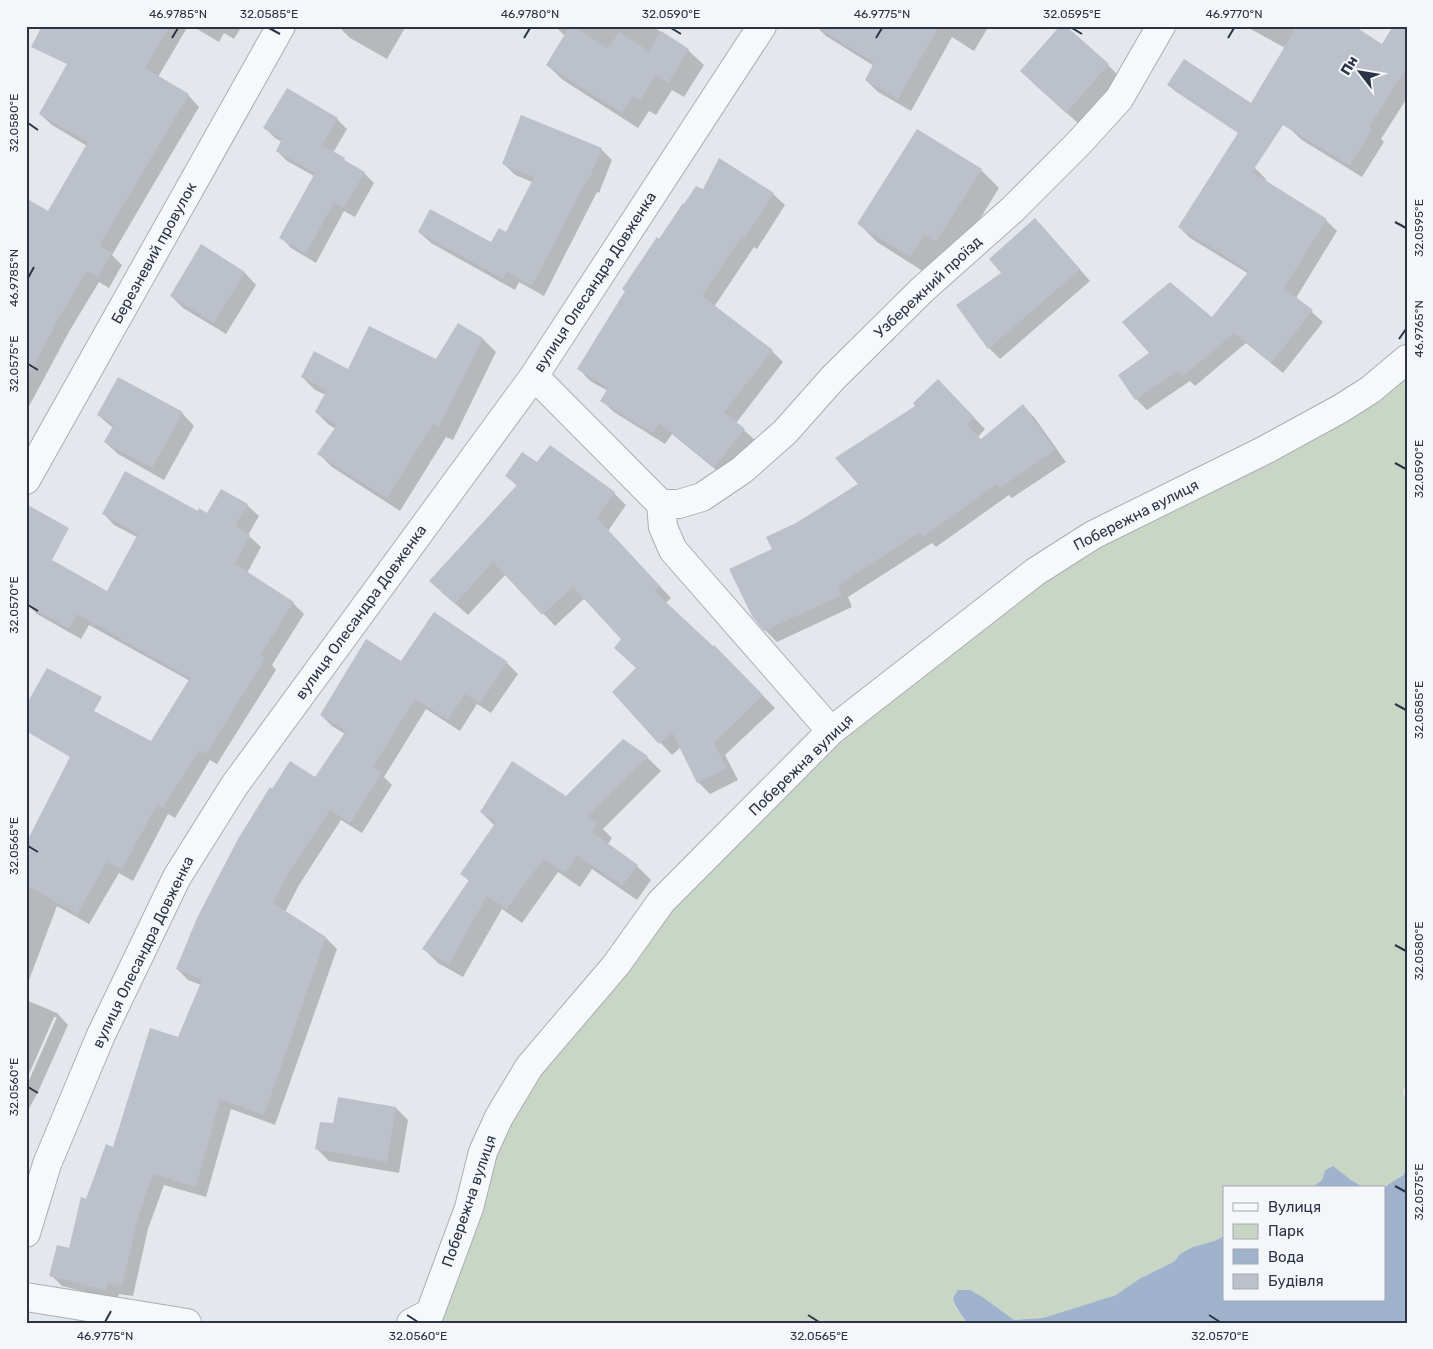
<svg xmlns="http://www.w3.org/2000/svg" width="1433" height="1349" viewBox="0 0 1433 1349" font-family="Rubik,sans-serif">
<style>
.green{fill:#c9d6c5}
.water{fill:#9fb4cc}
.shadow{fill:#0003}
.building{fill:#bbc0ca}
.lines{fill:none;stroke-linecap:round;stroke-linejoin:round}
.street-casing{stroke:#a9aeb7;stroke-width:30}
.street{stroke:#f7f8fa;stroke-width:28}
.ticks{fill:none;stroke:#2b3445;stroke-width:2}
.labels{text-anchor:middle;stroke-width:4;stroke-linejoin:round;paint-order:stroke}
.street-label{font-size:15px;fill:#2b3445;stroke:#f4f6f9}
.neatline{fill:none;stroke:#2b3445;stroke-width:2}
.ticks-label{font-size:12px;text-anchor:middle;fill:#2b3445}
</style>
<rect width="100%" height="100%" fill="#e4e7ec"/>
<path class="green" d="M1407,368v720l-4,1 1,7 3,2v70c-4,7 -8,9 -14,14 -24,15 -41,-1 -61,-16l-7,4 -3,10 -11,8h-87v48l-10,5 -21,6 -18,14 -36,18 -23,16 -73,23 -29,2 -30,-22 -29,9 12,16h-541l52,-131 55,-115 187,-228 148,-133 167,-135z"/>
<path class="water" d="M1333,1166l18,14 14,8h-54l11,-8 3,-10z
M1407,1168v155h-440l-11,-16 -3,-9 5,-8h12l14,8 30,22 29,-2 73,-23 23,-16 36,-18 5,-7 13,-7 21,-6 10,-5v64h160l-1,-112 20,-13z"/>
<path class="shadow" d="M89,26h99l-30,51 30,18 11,12 -87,148 10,10 -13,23 -10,-6 -29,48 -44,82v-169l22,-31 39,-66 -35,-21 -12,-11z
M192,26h50l-8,13 -10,-6 -5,9z
M341,26h65l-19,33 -37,-21 -10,-10z
M555,26h97l36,24 16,15 -20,32 -12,-7 -16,25 -7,-4 -11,17 -75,-48 -16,-15 18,-29z
M816,26h173l-15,25 -22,-14 -41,74 -33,-19 -12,-12 8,-14 -48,-30z
M1245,26h66l-15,28z
M1407,33v65l-26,41 3,3 -22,35 -60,-37 -12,-11 93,-83z
M1108,65l12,12 -41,47 -46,-41z
M1169,85l74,51 -68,-45z
M337,119l10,10 -14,24 31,20 10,10 -19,34 -11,-6 -28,52 -25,-15 -10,-11 33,-61 -27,-15 -10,-10 5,-9 -7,-4 -10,-10z
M601,149l11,11 -13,33 -2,-1 -53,104 -25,-14 -4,8 -84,-47 -12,-11 72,11 15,-9 26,-52 -17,-7 -12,-12z
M1227,152l28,16 11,11 -2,3 62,38 11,11 -41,67 27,24 -40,51 -37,-30 -51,43 -5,-5 -43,29 -11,-11 76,-80 37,-45 -59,-36 -11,-11z
M981,170l18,18 -44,71 -12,-7 -14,23 -52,-33 -18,-18z
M704,191l69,3 12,11 -28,44 -3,-2 -40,60 58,44 11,11 -47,61 20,18 -30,37 -54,-44 -7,10 -51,-32 -12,-11 6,-10 -18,-10 -11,-12 81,-129 25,-34z
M1046,231l44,50 -90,78 -11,-11 -31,-43 44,-32z
M244,272l12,13 -30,49 -43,-26 -12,-12z
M458,324l25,15 13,13 -43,88 -7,-3 -46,74 -68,-44 -13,-13 17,-25 -7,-4 -13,-13 10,-17 -11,-5 -13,-13 134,-17z
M949,392l36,37 -7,8 3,3 42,-34 11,11 32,45 -54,36 -3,-3 -73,52 -4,-4 -84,54 4,10 -75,35 -12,-12 8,-80 24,-26 62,-39z
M182,413l12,13 -30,54 -46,-26 -13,-12 8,-14 -15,-13z
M537,464l77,29 12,12 -18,26 63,67 -5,5 47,44 1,-1 61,62 -50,47 13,25 -28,14 -12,-12 -17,-35 -9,8 -58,-63 23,-23 -14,-30 -38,-41 -30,28 -49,-52 -38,41 -25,-22 74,-107 -10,-10z
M247,505l12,11 -11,19 13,12 -14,26 46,30 11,11 -32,51 4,5 -59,94 -7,-4 -35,58 -7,-4 -35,67 -14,-8 -30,51 -32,-18 -31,82v-142l126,-103 38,-62 -101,-56 -8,14 -44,-25 -11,-11 81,-10 30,-56 -23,-12 -11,-12 95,-1 10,3z
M402,662l105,1 11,11 -27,39 -14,-9 -17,27 -34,-22 -42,68 8,8 -30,48 -21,-13 -42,65 -14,27 41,26 11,11 -62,176 -44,-16 -25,88 -42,-12 -16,44 -15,67 -14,-2 -2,6 -55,-14 -11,-11 19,-26 17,-49 26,-51 66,-111 22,-53 -13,-5 -11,-11 95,-179 44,-12 29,-44 -13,-8 -11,-11z
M647,757l14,14 -58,58 9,9 -4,6 29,22 14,14 -14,20 -45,-31 -12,18 -22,-15 -36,51 -20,-14 -39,68 -25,-14 -14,-14 45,-68 -7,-7 33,-48 -14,-14 85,-15z
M26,1000l31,13 11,12 -30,67 -12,22v-27l31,-70h-3l-28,64z
M396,1108l12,12 -9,53 -70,-12 -12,-12 17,-24z"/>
<path class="building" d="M42,26h128l-25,42 44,26 -90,152 13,7 -14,24 -11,-6 -28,47 -33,62v-182l22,13 40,-69 -49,-28 28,-50 -36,-17z
M570,26h3l35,22 11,-16 30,19 12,-20 28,18 -21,34 -12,-8 -16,25 -7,-4 -11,17 -76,-48z
M816,26h123l-41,73 -33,-19 9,-17z
M1060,26h6l43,38 -43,49 -46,-42z
M1297,26h57l28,18 11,-18h14v41l-38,60 3,2 -22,37 -67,-41 -31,47 75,47 -43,69 29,22 -42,53 -37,-30 -51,43 -5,-5 -43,29 -17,-25 31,-22 -27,-31 48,-40 42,35 37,-46 -71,-44 60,-94 -71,-48 17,-26 67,44z
M287,88l51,30 -16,27 23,13 -1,2 21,12 -21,36 -10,-6 -28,52 -27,-16 36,-65 -39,-22 6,-12 -19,-11z
M521,115l81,33 -14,34 -2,-1 -54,105 -25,-14 -4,7 -85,-47 12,-23 61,33 8,-14 7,4 28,-55 -32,-13z
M917,129l65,40 -46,73 -11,-8 -15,23 -53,-33z
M719,158l55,35 -29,45 -3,-2 -40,60 71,54 -49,62 21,17 -31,38 -55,-44 -6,10 -53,-32 8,-13 -31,-19 48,-78 -3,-2 35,-52 2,2 24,-36 1,1 12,-18 7,3z
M1035,218l45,51 -92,80 -32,-44 45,-32 -12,-14z
M201,244l44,28 -31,51 -44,-27z
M458,323l25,15 -44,89 -6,-3 -46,74 -70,-44 20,-29 -22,-13 12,-22 -26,-13 13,-26 34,18 21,-43 67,33z
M118,377l65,35 -31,56 -48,-26 10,-18 -17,-9z
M938,379l36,38 -7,8 14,14 42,-35 32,46 -55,38 -3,-4 -74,53 -3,-5 -83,54 5,9 -78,36 -12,-15 -23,-47 43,-20 -6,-12 30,-14 62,-39 -23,-26 80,-52 -2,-3z
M550,445l65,47 -18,26 63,68 -6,5 59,55 1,-1 49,50 -49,48 13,25 -30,15 -25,-51 -13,12 -47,-52 24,-24 -22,-20 7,-9 -48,-52 -31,28 -49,-53 -38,42 -26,-23 88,-96 -12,-9 17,-24 15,10z
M125,471l73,40 1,-3 8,5 14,-24 27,15 -13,22 15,9 -15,29 59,38 -34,53 6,2 -60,97 -7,-4 -36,58 -6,-4 -35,66 -15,-8 -30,52 -51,-29v-42l44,-86 -44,-26v-26l21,-37 55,29 -8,14 57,30 39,-63 -113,-64 -8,15 -43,-25v-100l43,24 -17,32 55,31 31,-57 -36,-20z
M434,612l74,50 -28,41 -15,-9 -17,26 -33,-21 -42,68 9,6 -32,50 -20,-13 -42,64 -15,29 53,34 -62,178 -44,-16 -24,88 -43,-13 -15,44 -16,68 -14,-3 -2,7 -57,-14 8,-31 12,3 12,-51 5,2 20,-55 7,3 37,-119 28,9 24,-57 -26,-11 21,-51 41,-79 32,-52 2,2 18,-28 25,16 31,-46 -26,-16 46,-76 35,22z
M623,739l25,17 -60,60 10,7 -6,9 46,33 -16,21 -45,-31 -11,18 -23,-14 -36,50 -20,-13 -38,68 -27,-15 47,-69 -9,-6 36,-52 -16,-10 32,-51 54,35z
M338,1097l58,10 -9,55 -72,-13 5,-27 13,1z"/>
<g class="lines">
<defs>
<path id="street" d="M534,376l127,128 2,23 10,23 158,181
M26,480l255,-454
M661,504h18l23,-7 40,-27 43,-38 48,-54 90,-89 90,-80 65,-65 41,-45 42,-73
M26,1233l21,-69 54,-129 76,-158 57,-91 300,-410 228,-350
M26,1297l161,26
M411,1323l19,-10 39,-105 14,-56 16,-35 30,-50 87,-102 45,-63 170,-171 204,-159 58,-37 170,-84 77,-42 30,-19 37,-31"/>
</defs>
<use href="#street" class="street-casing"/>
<use href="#street" class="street"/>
</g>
<path class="ticks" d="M269,28l11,6M671,28l10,6M1072,28l10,6M172,38l6,-10M524,38l6,-10M876,38l6,-10M1228,38l6,-10M28,123l10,7M1395,222l11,6M28,278l6,-11M1399,339l7,-10M28,364l10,6M1395,463l11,6M28,605l10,6M1395,704l11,6M28,846l10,6M1395,945l11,6M28,1087l10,6M1395,1186l11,6M407,1315l11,7M808,1315l11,7M1209,1315l11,7M105,1322l6,-11"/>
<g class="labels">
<g class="street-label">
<text transform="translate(154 253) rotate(-61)" y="5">Березневий провулок</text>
<text transform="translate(595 282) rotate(-57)" y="5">вулиця Олесандра Довженка</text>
<text transform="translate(928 287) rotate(-43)" y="5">Узбережний проїзд</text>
<text transform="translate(1136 515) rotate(-27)" y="5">Побережна вулиця</text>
<text transform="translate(361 612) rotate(-54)" y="5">вулиця Олесандра Довженка</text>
<text transform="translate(801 765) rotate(-44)" y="5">Побережна вулиця</text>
<text transform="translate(143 952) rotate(-64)" y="5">вулиця Олесандра Довженка</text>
<text transform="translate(469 1201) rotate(-71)" y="5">Побережна вулиця</text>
</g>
</g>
<rect width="1433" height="1349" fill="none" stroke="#f4f6f9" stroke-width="55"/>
<rect x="1223" y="1186" width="162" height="115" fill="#f4f6f9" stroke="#a4a8b1"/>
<rect x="1233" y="1203" width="25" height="8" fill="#f7f8fa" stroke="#a4a8b1"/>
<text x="1268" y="1212" font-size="15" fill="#2b3445">Вулиця</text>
<rect x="1233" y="1224" width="25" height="15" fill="#c9d6c5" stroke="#a4a8b1"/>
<text x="1268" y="1236" font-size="15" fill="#2b3445">Парк</text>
<rect x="1233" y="1249" width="25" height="15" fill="#9fb4cc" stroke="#a4a8b1"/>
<text x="1268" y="1262" font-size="15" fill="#2b3445">Вода</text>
<rect x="1233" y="1274" width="25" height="15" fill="#bbc0ca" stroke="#a4a8b1"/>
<text x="1268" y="1286" font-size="15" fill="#2b3445">Будівля</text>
<g transform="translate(1360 72) rotate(301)" stroke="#f4f6f9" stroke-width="4" paint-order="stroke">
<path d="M0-4L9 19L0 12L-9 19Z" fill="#2b3445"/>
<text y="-8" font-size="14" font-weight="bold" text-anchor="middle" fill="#2b3445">Пн</text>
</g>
<rect x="28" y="28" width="1378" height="1294" class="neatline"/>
<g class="ticks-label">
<text x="178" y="18">46.9785°N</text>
<text x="269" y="18">32.0585°E</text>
<text x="530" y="18">46.9780°N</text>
<text x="671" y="18">32.0590°E</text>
<text x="882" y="18">46.9775°N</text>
<text x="1072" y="18">32.0595°E</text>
<text x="1234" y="18">46.9770°N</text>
<text transform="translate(14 123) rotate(-90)" y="4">32.0580°E</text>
<text transform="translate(1419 228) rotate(-90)" y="4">32.0595°E</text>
<text transform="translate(14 278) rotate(-90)" y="4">46.9785°N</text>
<text transform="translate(1419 329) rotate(-90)" y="4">46.9765°N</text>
<text transform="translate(14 364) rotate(-90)" y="4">32.0575°E</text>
<text transform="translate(1419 469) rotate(-90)" y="4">32.0590°E</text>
<text transform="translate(14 605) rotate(-90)" y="4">32.0570°E</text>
<text transform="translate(1419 710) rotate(-90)" y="4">32.0585°E</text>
<text transform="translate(14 846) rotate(-90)" y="4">32.0565°E</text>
<text transform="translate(1419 951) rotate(-90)" y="4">32.0580°E</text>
<text transform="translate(14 1087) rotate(-90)" y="4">32.0560°E</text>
<text transform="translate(1419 1192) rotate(-90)" y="4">32.0575°E</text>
<text x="105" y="1340">46.9775°N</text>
<text x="418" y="1340">32.0560°E</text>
<text x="819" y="1340">32.0565°E</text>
<text x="1220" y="1340">32.0570°E</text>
</g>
</svg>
